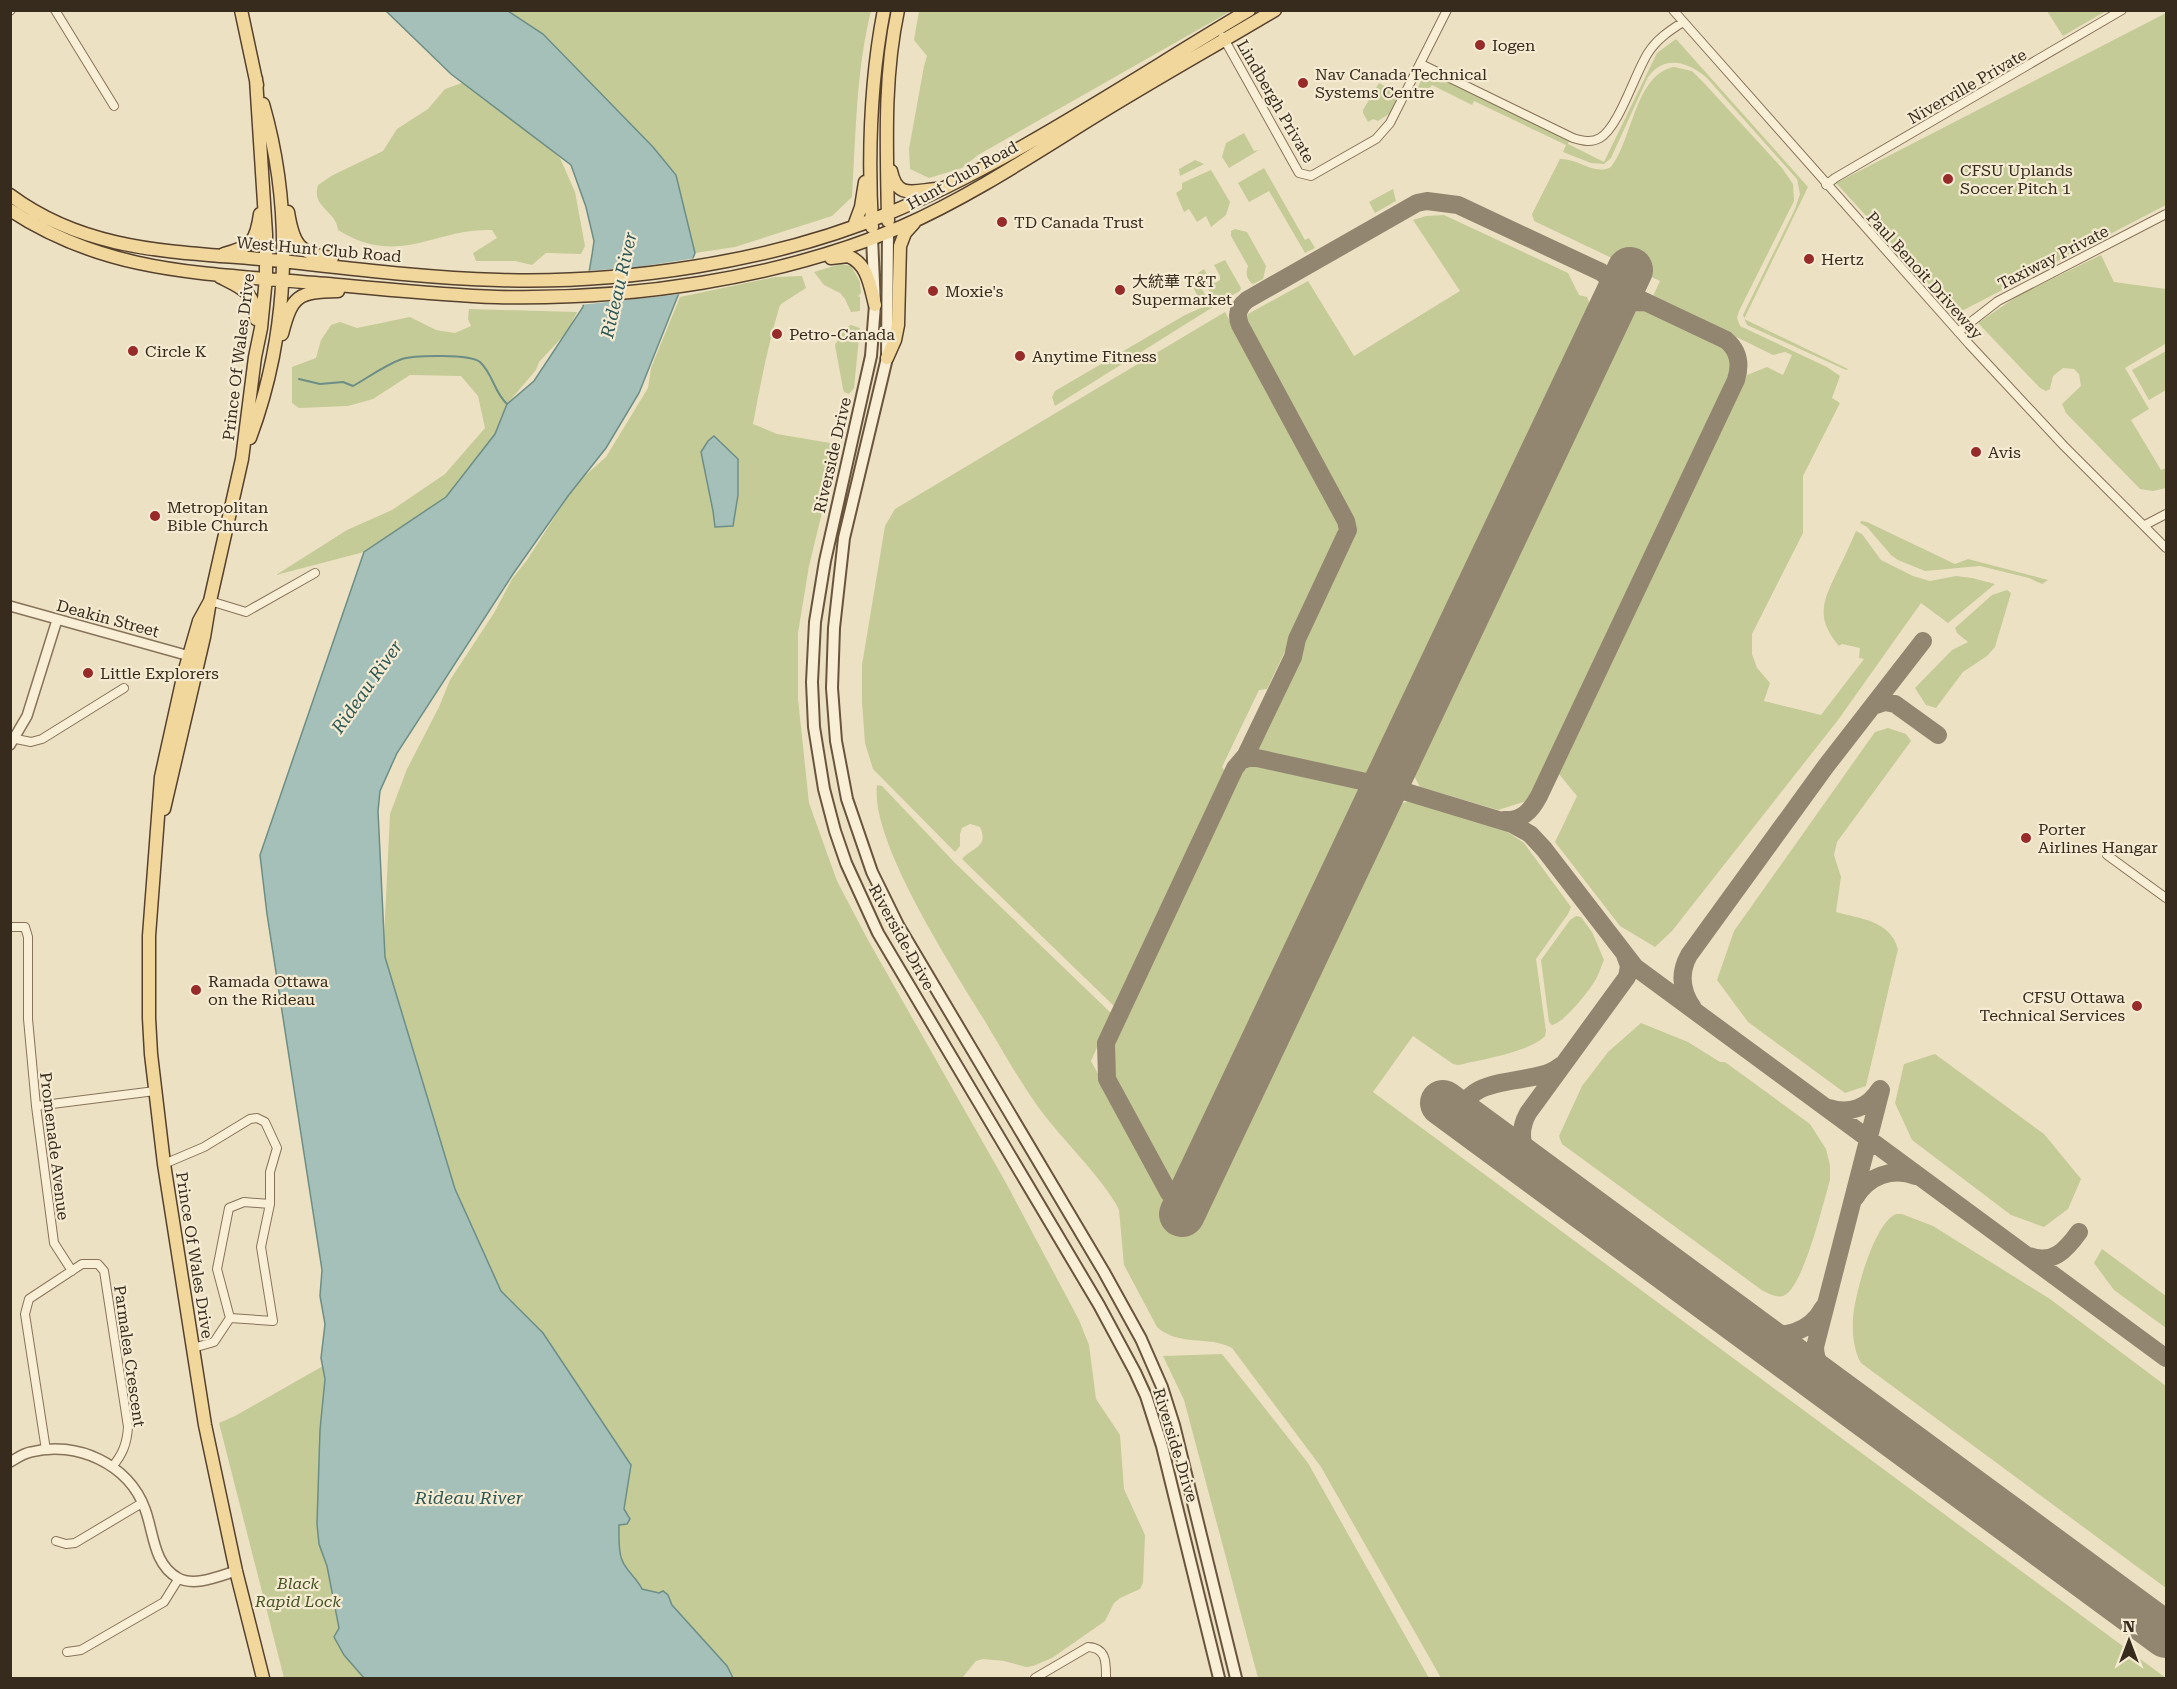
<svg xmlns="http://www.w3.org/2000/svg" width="2177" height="1689" viewBox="0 0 2177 1689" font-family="'Roboto Serif','Noto Sans SC',serif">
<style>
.green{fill:#c4cb97}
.water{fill:#a5c0b9;stroke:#6c8e86;stroke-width:1.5}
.pier{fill:#ede1c3}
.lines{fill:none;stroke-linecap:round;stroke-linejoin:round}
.stream{stroke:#6c8e86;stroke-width:2}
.taxiway{stroke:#928670;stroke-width:18}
.runway{stroke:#928670;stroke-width:46}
.minor-casing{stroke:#87735a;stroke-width:10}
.tertiary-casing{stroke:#87735a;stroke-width:12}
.secondary-casing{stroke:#69543d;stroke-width:14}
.primary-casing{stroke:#55412e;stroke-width:15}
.minor{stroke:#f8efd6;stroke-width:8}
.tertiary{stroke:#f8efd6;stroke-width:9}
.secondary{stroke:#f8efd6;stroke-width:10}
.primary{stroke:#f1d79b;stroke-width:12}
.poi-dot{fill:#962b2a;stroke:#f5ebd2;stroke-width:2}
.labels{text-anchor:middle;stroke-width:4.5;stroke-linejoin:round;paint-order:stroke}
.poi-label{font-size:16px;fill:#372b1e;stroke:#f5ebd2;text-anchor:start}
.street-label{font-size:16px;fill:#372b1e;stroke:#f5ebd2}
.park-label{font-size:16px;font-style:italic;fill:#475425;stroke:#f5ebd2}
.water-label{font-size:18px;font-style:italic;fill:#2d5755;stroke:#f5ebd2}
</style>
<rect width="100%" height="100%" fill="#ede1c3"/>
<path class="green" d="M508,11h363c-15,60 -15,124 -19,186l-20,19 -97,31 -40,6 -19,-78 -23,-28 -110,-113z
M919,11v-1l312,1 -253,144 -16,13 -33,10 -19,-9 -1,-20 15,-83 3,-10 -13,-16z
M2047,11h59l-43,25z
M2166,13v192l-210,109 -120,-131z
M1676,39l132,148 -64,132 104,50 -2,1 -99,-45 -4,-10 52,-106 5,-15 -3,-15 -91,-102c-19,-16 -42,-22 -58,0l-37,81 -7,6 -13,-1 -28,-11 3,-7 -92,-44 -2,4 -40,-20 -8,11 -8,-4 6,-14 11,-3 136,66 -1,3 36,18 53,-109z
M1674,67l18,4 12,12 78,85 11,16 1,17 -55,110 -2,7 3,8 87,41 13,9 -8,22 8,5 -37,73v57l-51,101v20l5,14 13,15 -6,18 57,14 43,-56 -5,-1 1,-10 -18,-4 -3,2c-23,-27 -17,-43 -3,-72 7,-14 14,-29 20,-43l6,3 19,26 32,16 17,5 26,-5 16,2 23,6 -47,39 -27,-20 -83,117 -166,211 -17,16 -35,-21 -65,-84 22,-46 -18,-22 188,-399 20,-8 16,8 9,-20 -7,-3 -12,3 -120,-59 7,-15 -126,-60 -2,-7 28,-55c18,-1 34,17 51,8 22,-28 24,-93 63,-100z
M462,83l40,25 58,50 15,34 10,54 -4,8 -35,-1 -14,12 -17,-4h-39l-3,-8 24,-15 -5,-8c-58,-2 -93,38 -154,0 -2,-20 -27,-22 -20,-45l15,-10 50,-24 14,-22 31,-20 17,-20z
M1379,83l22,11 -9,18 -14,9 -5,-2 -5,3 -5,-9v-3z
M1244,133l10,18 5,-1 -30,18 -7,-11 4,-14z
M1195,160l9,4 -24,12 -1,-7z
M1264,168l41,72 4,-2 6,10 -10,5 -36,-62 -20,11 -11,-19z
M1211,170l19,32 -4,13 -15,12 -5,-11 -9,6 -8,-13 -5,3 -8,-19 6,-4v-6z
M1393,189l3,12 -21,12 -6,-11z
M1444,215l124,58 11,22 8,2 8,19 -218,455 -15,3 -101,-21 -4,-8 46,-97 -2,-4 55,-116 -111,-204 3,-10 60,-33 46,75 106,-65 -47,-71 13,-4z
M1235,229l12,3 19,34 -3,13 -10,5c-6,-4 -8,-11 -5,-18l-17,-30v-5z
M2101,255l13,27 52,7v57l-1,-2 -40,24 24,41 -18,11 30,50 5,-2v20l-13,3 -13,-2 -74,-76 -4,-9 19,-18 -2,-12 -5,-5 -11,-1 -10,8 -3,13 -4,2 -6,-3 -62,-65 41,-28z
M1225,260l16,28 -1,3 -16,9h-9l-17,-27 6,-4 7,12 4,2 5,-3v-4l-6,-11z
M841,264l10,2 9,16 1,11 -3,3 2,1v14l-9,1 -6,-13 -5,-6 -16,-8 -10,-13z
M1194,275l13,23 -6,4 -13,-24z
M802,276l4,12 -25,16 -2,4c-11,38 -19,77 -26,116l24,10 65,11 -16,51 -17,70 -11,67v66l11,104 28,78 31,59 138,243 73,137 10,25 7,54 24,36 4,54 21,46 -2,48 -3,6 -20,9 -6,5 -9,18 -53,37 -19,8 -7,1 -22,-6 -21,-2 -7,2 -14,17h-229l-6,-12 -55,-61 -4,-10 -26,-6c-5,-11 -16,-18 -20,-29 -4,-9 -3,-25 -3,-35l9,-10 -4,-6 7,-44 -88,-132 -42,-42 -46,-102 -70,-232 -1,-18 6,-125 17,-45 32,-62 11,-27 44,-67 18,-34 15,-19 41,-64 11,-15 27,-24 42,-69 3,-20 29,-71 95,-20z
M1203,307h10l-158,99 -3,-9 3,-6 130,-76z
M469,309l108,3 -10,20 -28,30 -3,8 -29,34 -12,30 -49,63 -82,55 -88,23 71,-45 45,-20 53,-36 40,-46 -7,-32 -17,-20 -51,-1 -37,24 -25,7 -49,2 -7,-5v-36l24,-9 5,-18 10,-15 9,-3 17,6 53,-11 26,13 19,3 16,-7 -3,-7z
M1643,310l83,38 7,22 -206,431 -29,9 -78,-23 -11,-21 212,-449z
M1225,312l114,206 2,15 -74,156 -8,1 -37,77 5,7 -112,233 -153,-148c11,-12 27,-12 18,-32l-10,-3 -8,4 -2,6v12l-5,6 -82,-83 -8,-26 -3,-41v-37l23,-139 10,-17z
M851,325l9,3 -6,60 -5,6 -5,-2 -1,-3 -8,-44 10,-17z
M2166,351v39l-17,10 -17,-30z
M1861,521l6,1 88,42 13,-5 80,21 -6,4 -13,-6 -49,-12 -55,5 -27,-11 -7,-5 -24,-28 -7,-4z
M2007,590l4,3 -16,54 -8,9 -24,16 -27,36 -10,-3 -11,-17 37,-38 16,-8 -11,-9 -2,-5 37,-33z
M1888,728l18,6 5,7 -74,101 -3,13 7,22 -5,35c24,7 54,8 62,37l-32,137 -21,7 -97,-71 -31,-42 17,-49 141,-199z
M1252,764l105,22 11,7 -186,393 -13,-2 -56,-105 -1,-33 121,-260 7,-11z
M877,785l5,1 73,77 157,151 -21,47 80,149 22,10 196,-414 26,-6 84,26 25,17 47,64 -3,7 -32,45 10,72 -1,5c-15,16 -66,24 -87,29l-5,-1 -40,-28 -40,56 793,586h-725l-120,-211 -89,-119c-24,-13 -53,-1 -75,-21l-33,-62 -5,-55 -3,-6c-21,-35 -56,-66 -80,-100 -18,-26 -34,-54 -50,-81 -31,-52 -116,-180 -109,-238z
M1576,916l5,1 11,15 12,28c-3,7 -5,13 -8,19 -6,11 -32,44 -44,46l-3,-3 -8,-62 29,-40z
M1641,1023l47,19 32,20h5l85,62 16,25 4,16v15c-7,24 -26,104 -45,115 -7,4 -15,-1 -22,-4l-201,-147 -3,-8 23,-50 26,-34z
M1935,1054l109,80 37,45 -13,30 -24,18 -33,-12 -99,-75 -17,-37 9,-39z
M1896,1214h6l31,12 117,73 116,87v202l-305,-225c-7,-11 -9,-31 -8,-44 1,-23 21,-96 43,-105z
M2102,1249l64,47v32l-52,-38 -20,-27z
M1222,1354l86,109 121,215h-171l-74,-278 -21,-44z
M323,1366l2,13 -8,126 2,39 8,22 12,62 -4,9 9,18 20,23h-80l-65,-255 16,-7z"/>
<path class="water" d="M386,11h122l35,23 110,113 23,28 19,78 -56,140 -33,55 -38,48 -55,78 -116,179 -17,38 -2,20 7,146 70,232 46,102 42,42 88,132 -7,44 6,10 -3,5 -8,1c0,11 -1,26 3,35 4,11 15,18 20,29l17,4 4,-2 5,4 4,10 55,61 6,12h-369l-20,-23 -10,-18 5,-9 -12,-62 -8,-22 -2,-20 3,-94 5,-51 -4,-21 4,-34 -5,-28 2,-26 -55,-356 -7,-59 104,-303 82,-55 49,-63 12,-30 27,-23 49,-74 9,-52 2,-14 -8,-34 -15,-42 -120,-91z
M714,436l24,23v36l-5,31 -18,1 -2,-16 -12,-59 7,-11z"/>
<path class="pier" d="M696,258l-15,36 -101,11 6,-34 52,-4z"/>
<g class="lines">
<path class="stream" d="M299,379l21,5 23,-2 10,4c16,-9 32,-21 49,-27 13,-4 69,-5 78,3 13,12 14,30 27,42"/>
<path class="taxiway" d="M1580,380l31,-66 14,-11 21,-1
M1873,706l12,-4 10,2 43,31
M1417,722l13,-26
M1241,761l7,-3h9l109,24 13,-1 10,-8 29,-62
M1348,869c11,-24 25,-72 52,-79l112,34 18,10 14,15 91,118 531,391
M1693,1008c-12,-17 -14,-35 -4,-53l137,-189 97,-125
M1881,1090l-66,257c1,37 44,58 71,77
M1829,1108c21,7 40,-1 51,-19
M1213,1144l-25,49 -10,3 -9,-3 -62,-114 -1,-36 129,-275 11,-13 47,-98 4,-18 51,-109 -2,-9 -106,-196c-4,-10 -2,-18 7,-25l170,-97 10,-2 31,4 143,67 20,17 12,7 93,44c13,11 15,24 10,40l-197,416c-8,15 -17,25 -35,24
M1532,1169c-8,-6 -17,-14 -27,-18 -11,-3 -21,0 -31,-8 -8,-6 -12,-15 -12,-24 -1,-48 72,-31 98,-53
M1855,1198c13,-22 37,-31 61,-22
M1589,1207c-30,-23 -86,-48 -61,-94l99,-136 2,-11 -4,-11
M2029,1256c24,9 37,-6 50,-24
M1699,1287c18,13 39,33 58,42 25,12 53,3 66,-21"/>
<path class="runway" d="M1443,1103l723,532
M1182,1214l448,-944"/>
<defs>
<path id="minor" d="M55,10l59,96
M1673,10l296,334 95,102 102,102
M10,11l1,-1
M1223,37l72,129 4,7 12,3 65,-37 14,-16 57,-113
M1421,64l152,74c10,3 18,5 27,0 19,-11 35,-65 48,-85 9,-14 21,-22 35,-31
M1826,185l9,-7 287,-168
M1958,332l40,-31 168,-87
M2145,525l21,-11
M210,601l36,11 69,-39
M16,739l15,3 11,-3 82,-51
M2107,855l59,43
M10,927h15l3,10v82l8,87 18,137 18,28
M36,1106l119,-15
M164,1164l40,-17 46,-28 7,-1 8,4 12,26 -7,24v32l-9,43 12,74 -43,-3
M193,1348l21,-6 16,-24 -13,-49 12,-61 15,-6 26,2
M46,1450l-21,-136 4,-15 53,-35h16l6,7 24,156c-1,16 -5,27 -16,40
M56,1541l10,3 9,-1 67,-40
M67,1652l14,-2 83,-48 15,-24
M1035,1678l53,-31c19,1 18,16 18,31"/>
<path id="tertiary" d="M10,606l183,51
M10,745l17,-29 30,-96
M10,1462c7,-4 14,-9 21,-10 45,-12 98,12 114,57 9,24 8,55 33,69 17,9 41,-2 58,-7"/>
<path id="secondary" d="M888,232l-1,126 -43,180 -10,90 -2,60 4,53 11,58 25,73 26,53 206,347 37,67 21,48 12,38 62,253
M872,237l3,68 -4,51 -46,205 -10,61 -3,60 2,45 10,62 11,42 11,32 32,70 221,372 36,67 11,24 16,50 57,232"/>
<path id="primary" d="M241,10l16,75
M891,171c6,28 22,20 45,18
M10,195c82,61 176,56 272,66 72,8 144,17 217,19 122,4 274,-18 388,-66 126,-53 244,-134 362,-204
M10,210c97,64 195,63 305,73 61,5 122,12 182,14 133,3 281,-18 404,-70 66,-29 127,-69 188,-107 61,-38 124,-73 186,-110
M288,212c5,32 11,42 44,46
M888,221c-1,-70 -5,-141 10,-211
M854,226l7,-19 4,-25
M872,227c-4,-72 -2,-145 12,-217
M224,254c28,-8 32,-12 36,-40
M831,258l17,-2c20,8 22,30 27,49
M220,277c22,11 35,15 36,42
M282,334c10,-39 16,-42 56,-43
M887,358l8,-18 3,-15 2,-79 5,-13 9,-10
M250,438c39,-105 44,-226 13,-334
M210,601l-11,20 -15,52 -23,104 -12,159v82l2,36 13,110 41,261 31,146 27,107
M164,809l40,-172 6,-36 32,-142 13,-102 6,-29 5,-50v-44l-10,-155"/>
</defs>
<use href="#minor" class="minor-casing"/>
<use href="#tertiary" class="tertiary-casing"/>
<use href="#secondary" class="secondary-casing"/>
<use href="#primary" class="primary-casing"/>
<use href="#minor" class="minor"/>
<use href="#tertiary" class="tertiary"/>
<use href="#secondary" class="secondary"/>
<use href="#primary" class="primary"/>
</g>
<g class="poi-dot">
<circle cx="1480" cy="45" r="6"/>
<circle cx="1303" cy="83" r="6"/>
<circle cx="1948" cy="179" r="6"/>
<circle cx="1002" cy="222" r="6"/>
<circle cx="1809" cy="259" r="6"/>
<circle cx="1120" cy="290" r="6"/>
<circle cx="933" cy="291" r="6"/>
<circle cx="777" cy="334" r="6"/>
<circle cx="133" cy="351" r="6"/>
<circle cx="1020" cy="356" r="6"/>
<circle cx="1976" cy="452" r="6"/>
<circle cx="155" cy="516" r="6"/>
<circle cx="88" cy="673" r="6"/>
<circle cx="2026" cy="838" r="6"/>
<circle cx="196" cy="990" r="6"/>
<circle cx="2137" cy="1006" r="6"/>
</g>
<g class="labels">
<g class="poi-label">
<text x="1492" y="51">Iogen</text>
<text x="1315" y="80">Nav Canada Technical<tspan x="1315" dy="18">Systems Centre</tspan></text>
<text x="1960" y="176">CFSU Uplands<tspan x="1960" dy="18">Soccer Pitch 1</tspan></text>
<text x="1014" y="228">TD Canada Trust</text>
<text x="1821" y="265">Hertz</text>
<text x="1132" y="287">大統華 T&amp;T<tspan x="1132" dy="18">Supermarket</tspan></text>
<text x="945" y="297">Moxie's</text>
<text x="789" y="340">Petro-Canada</text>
<text x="145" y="357">Circle K</text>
<text x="1032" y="362">Anytime Fitness</text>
<text x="1988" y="458">Avis</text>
<text x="167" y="513">Metropolitan<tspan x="167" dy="18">Bible Church</tspan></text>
<text x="100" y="679">Little Explorers</text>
<text x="2038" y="835">Porter<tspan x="2038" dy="18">Airlines Hangar</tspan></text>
<text x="208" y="987">Ramada Ottawa<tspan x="208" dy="18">on the Rideau</tspan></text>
<text x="2125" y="1003" text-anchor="end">CFSU Ottawa<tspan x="2125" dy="18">Technical Services</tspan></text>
</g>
<g class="street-label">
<text transform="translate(1967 86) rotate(-30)" y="6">Niverville Private</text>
<text transform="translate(1276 101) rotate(60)" y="6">Lindbergh Private</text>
<text transform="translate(962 175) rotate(-29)" y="6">Hunt Club Road</text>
<text transform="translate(319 249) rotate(5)" y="6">West Hunt Club Road</text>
<text transform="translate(2053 257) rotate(-27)" y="6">Taxiway Private</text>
<text transform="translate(1925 275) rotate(48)" y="6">Paul Benoit Driveway</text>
<text transform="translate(238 357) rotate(-83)" y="6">Prince Of Wales Drive</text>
<text transform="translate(832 455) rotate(-77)" y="6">Riverside Drive</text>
<text transform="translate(108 618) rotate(15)" y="6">Deakin Street</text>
<text transform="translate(902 937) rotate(61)" y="6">Riverside Drive</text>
<text transform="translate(55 1146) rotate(83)" y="6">Promenade Avenue</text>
<text transform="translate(195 1255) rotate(81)" y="6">Prince Of Wales Drive</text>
<text transform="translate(130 1356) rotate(82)" y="6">Parmalea Crescent</text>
<text transform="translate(1176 1445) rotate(73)" y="6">Riverside Drive</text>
</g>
<g class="park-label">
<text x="298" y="1589">Black<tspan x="298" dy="18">Rapid Lock</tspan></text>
</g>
<g class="water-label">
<text transform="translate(619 285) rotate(-77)" y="6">Rideau River</text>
<text transform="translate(367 687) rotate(-55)" y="6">Rideau River</text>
<text x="469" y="1504">Rideau River</text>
</g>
</g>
<rect width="2177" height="1689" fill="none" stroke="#372b1e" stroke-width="24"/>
<g transform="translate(2129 1641)" stroke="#f5ebd2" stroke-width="4.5" paint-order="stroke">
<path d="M0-4.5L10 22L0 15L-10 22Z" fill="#372b1e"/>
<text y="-9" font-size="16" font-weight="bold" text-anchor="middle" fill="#372b1e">N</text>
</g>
</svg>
